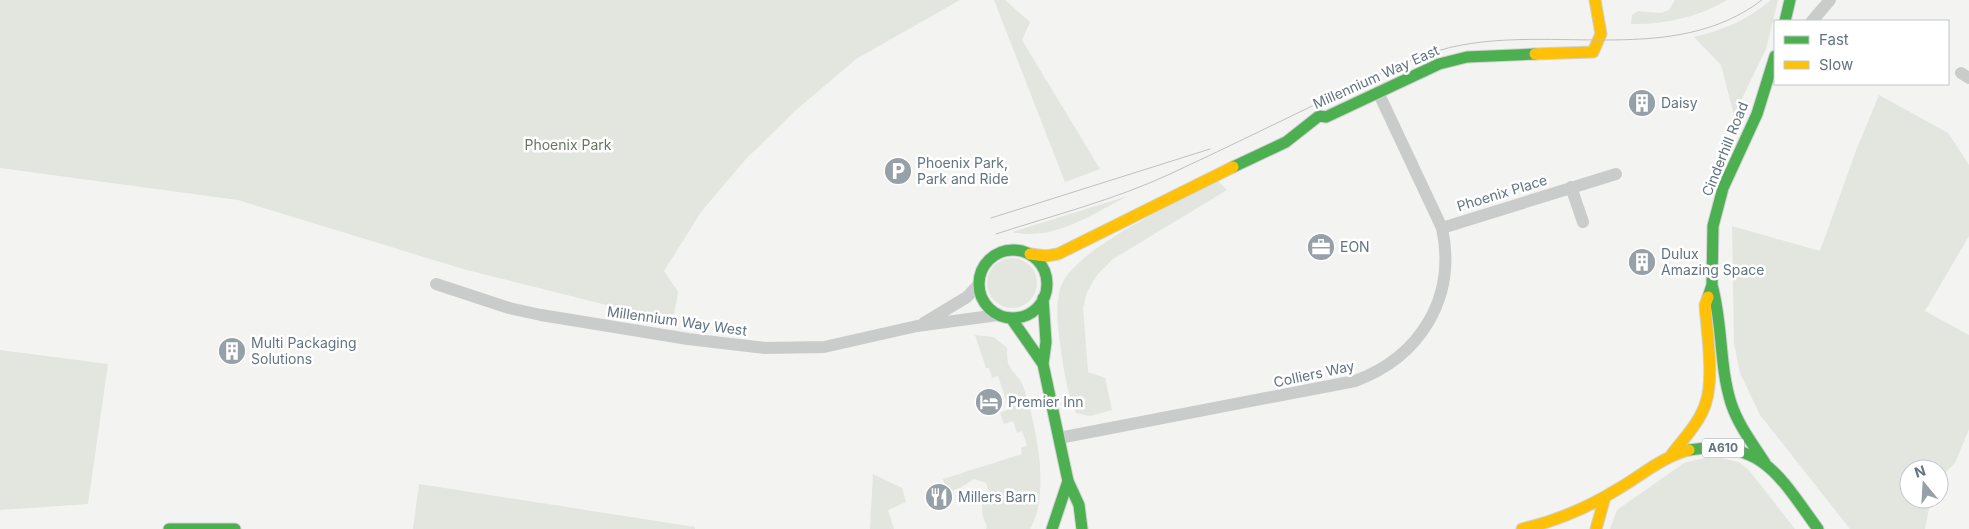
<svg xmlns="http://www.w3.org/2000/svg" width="1969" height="529" viewBox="0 0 1969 529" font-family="Inter,sans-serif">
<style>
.green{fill:#e2e6df}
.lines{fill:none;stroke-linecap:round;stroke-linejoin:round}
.fast-casing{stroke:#d0d1d2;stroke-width:13}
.slow-casing{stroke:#d0d1d2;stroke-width:13}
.street{stroke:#cacccc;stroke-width:12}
.fast{stroke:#4caf50;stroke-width:11}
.slow{stroke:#ffc107;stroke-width:11}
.tram{stroke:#bfc1c1;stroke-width:1}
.labels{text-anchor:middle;stroke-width:5;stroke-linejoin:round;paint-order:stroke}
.shield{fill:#fff;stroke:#919ea7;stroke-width:1}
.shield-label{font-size:12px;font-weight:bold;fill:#627481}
.street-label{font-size:14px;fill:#627481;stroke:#fff}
.poi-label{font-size:14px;fill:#627481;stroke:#fff;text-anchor:start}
.park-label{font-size:14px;fill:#677861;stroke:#fff}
</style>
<rect width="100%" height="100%" fill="#f3f3f1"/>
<path class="green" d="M0,0h960l-104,59 -61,52 -50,49 -44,52 -37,59 14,21 -4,22h-32l-179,-45 -225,-69 -238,-32z
M994,0h11l25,22 -8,18 78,129 -35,13z
M1675,0h52c-28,17 -64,25 -96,24l1,-9 6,-4 23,2 8,-3z
M1771,0h7l-12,49 -32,66 -13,-50 -27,-28c32,-8 51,-16 77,-37z
M1879,95l69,38 21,32v71l-44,75 44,24v94l-14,34 -16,16v-10h-30v30h22l-6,30h-75l-90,-114 -20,-42 -6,-30 -2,-117 88,25 37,-103z
M1218,181l9,9 -114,69 -16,16 -10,17 -4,16 5,64 17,6 7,32 -22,6 -14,-3c-9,-20 -12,-42 -15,-63 -3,-19 -6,-43 -1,-61 10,-39 122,-89 158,-108z
M1128,196c-36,18 -75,46 -116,36z
M987 283a25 25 0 1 1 50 0a25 25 0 1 1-50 0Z
M975,335l19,2 13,11c0,4 0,11 1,15 3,9 12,14 15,23 13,37 28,108 7,143h-44l1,-3c-7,-13 -7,-23 2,-35l-3,-8 -12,-4 -14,9 -13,4 -4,-13 79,-25 -1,-6 6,-3 -5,-14 -5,2 -4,-12 -9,3 -4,-11 9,-4 -11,-33 -6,2 -3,-10h-3z
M0,350l108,14 -20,140 -88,6z
M1713,456l25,6 10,7 47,60h-185l7,-19 37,-26 30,-21z
M873,474l29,14 4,14 -18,8 6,19h-24z
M419,484l276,43v2h-282z"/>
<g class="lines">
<defs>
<path id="fast" d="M1785,21l5,-21
M1233,167l53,-25 33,-26 7,1 113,-53 28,-7 68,-3
M979 284a34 34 0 1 1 68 0a34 34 0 1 1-68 0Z
M1712,285c11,39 7,80 19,118 7,22 22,41 34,60
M1708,297l4,-12 1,-59 10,-38 34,-74 18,-58
M1043,298l3,44 -3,22 25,117 11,24 3,24
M1011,318l32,46
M1689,450c73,-12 91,27 129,79
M169,529h66
M1052,529l16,-48"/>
<path id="slow" d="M1535,54l58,-2 8,-18 -6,-34
M1030,254l16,2 12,-2 175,-87
M1672,454c12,-16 29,-33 34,-52 8,-24 1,-70 -1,-97l3,-8
M1522,529c34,-8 67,-22 96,-40 24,-14 44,-32 71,-39
M1596,529l9,-32"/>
</defs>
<use href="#fast" class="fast-casing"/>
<use href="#slow" class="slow-casing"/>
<path class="street" d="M1812,21l18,-21
M1961,73l8,5
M1571,187l12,35
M1442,228l174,-54
M436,284l73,24 32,7 147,24 77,9 59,-1 93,-21 81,-11
M924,323l43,-26 11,-12
M1059,438l296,-57c65,-24 102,-83 87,-153l-64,-136"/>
<use href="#fast" class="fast"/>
<use href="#slow" class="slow"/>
<path class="tram" d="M991,218l219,-69
M996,234c58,-19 118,-34 174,-60 56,-26 113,-54 169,-81 37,-17 74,-37 113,-46 102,-23 222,20 310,-47"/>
</g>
<defs>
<symbol id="building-disc" viewBox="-11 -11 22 22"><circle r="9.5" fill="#95a0a8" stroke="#fff"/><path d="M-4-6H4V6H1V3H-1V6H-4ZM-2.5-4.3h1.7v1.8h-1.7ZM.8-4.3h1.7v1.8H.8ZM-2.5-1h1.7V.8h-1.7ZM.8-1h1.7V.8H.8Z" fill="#fff"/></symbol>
<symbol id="parking-disc" viewBox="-11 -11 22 22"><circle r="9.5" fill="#95a0a8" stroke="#fff"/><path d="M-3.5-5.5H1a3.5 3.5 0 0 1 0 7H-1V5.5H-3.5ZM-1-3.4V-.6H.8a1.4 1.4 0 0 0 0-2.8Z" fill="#fff"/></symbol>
<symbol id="office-disc" viewBox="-11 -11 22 22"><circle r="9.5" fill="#95a0a8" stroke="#fff"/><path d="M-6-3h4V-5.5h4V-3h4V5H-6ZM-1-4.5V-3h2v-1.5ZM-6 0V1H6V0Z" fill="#fff"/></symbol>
<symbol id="hotel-disc" viewBox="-11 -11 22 22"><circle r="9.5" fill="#95a0a8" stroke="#fff"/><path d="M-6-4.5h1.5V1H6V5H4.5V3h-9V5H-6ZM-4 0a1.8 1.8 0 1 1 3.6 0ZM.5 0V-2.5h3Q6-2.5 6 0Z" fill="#fff"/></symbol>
<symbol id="restaurant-disc" viewBox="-11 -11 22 22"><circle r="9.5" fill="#95a0a8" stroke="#fff"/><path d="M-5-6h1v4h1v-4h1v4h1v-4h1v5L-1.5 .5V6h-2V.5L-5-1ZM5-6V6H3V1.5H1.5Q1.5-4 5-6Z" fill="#fff"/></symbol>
</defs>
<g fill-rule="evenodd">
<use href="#building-disc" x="1626" y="87" width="32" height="32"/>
<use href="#parking-disc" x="882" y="155" width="32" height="32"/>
<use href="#office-disc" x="1305" y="231" width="32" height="32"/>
<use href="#building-disc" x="1626" y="246" width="32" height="32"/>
<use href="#building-disc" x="216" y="335" width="32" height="32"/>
<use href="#hotel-disc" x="973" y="386" width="32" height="32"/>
<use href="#restaurant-disc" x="923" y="481" width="32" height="32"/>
</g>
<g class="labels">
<rect class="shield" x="1702" y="438.5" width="42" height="19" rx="4"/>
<g class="shield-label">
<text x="1723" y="452">A610</text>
</g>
<g class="street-label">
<text transform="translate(1376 77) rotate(-24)" y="5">Millennium Way East</text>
<text transform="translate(1725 149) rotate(-68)" y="5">Cinderhill Road</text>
<text transform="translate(1502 193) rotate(-17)" y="5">Phoenix Place</text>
<text transform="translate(677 321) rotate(8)" y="5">Millennium Way West</text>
<text transform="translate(1314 374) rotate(-12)" y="5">Colliers Way</text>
</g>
<g class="poi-label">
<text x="1661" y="108">Daisy</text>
<text x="917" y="168">Phoenix Park,<tspan x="917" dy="16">Park and Ride</tspan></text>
<text x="1340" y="252">EON</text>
<text x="1661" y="259">Dulux<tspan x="1661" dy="16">Amazing Space</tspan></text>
<text x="251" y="348">Multi Packaging<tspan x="251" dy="16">Solutions</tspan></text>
<text x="1008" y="407">Premier Inn</text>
<text x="958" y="502">Millers Barn</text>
</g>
<g class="park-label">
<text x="568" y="150">Phoenix Park</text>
</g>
</g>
<rect x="1774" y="20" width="175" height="65" fill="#ffffff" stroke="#c0c7cd"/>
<rect x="1784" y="36" width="25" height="8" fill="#4caf50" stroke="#c0c7cd"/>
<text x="1819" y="45" font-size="15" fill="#627481">Fast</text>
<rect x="1784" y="61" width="25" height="8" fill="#ffc107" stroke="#c0c7cd"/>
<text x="1819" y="70" font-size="15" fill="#627481">Slow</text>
<g transform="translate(1924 484) rotate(342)"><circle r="24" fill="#ffffff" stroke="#c0c7cd"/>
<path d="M0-4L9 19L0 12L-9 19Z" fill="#95a0a8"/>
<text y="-8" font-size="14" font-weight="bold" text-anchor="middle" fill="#627481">N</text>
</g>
</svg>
